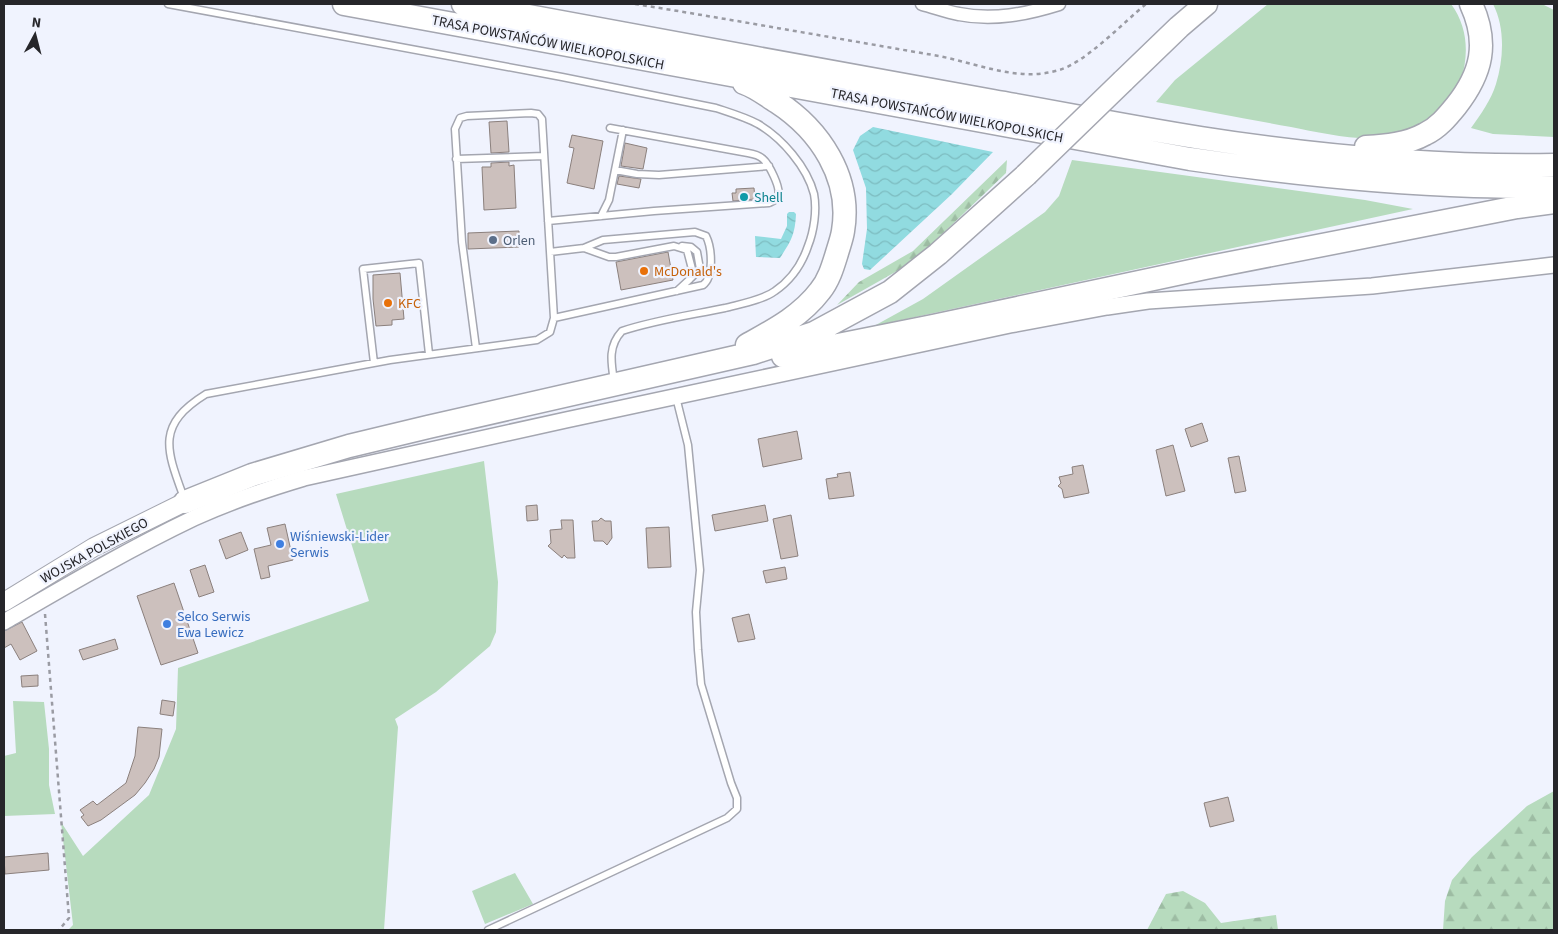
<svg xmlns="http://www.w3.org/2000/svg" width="1558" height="934" viewBox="0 0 1558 934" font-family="'Source Sans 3',sans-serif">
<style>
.green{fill:#b7dbbe}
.forest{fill:url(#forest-firs)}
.water{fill:url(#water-waves)}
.building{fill:#ccc0bd;stroke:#8b807d}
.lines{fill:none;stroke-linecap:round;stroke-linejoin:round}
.service-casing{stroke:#a4a6b0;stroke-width:9}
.minor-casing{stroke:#a4a6b0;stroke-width:15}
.tertiary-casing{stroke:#a4a6b0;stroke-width:18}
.secondary-casing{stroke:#a4a6b0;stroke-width:20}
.motorway-casing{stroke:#a4a6b0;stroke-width:25}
.path{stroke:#9a9ba3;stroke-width:2.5;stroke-dasharray:4 4;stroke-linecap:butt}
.service{stroke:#fff;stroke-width:6}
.minor{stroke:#fff;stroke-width:12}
.tertiary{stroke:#fff;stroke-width:15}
.secondary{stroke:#fff;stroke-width:18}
.motorway{stroke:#fff;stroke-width:22}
.motorway-bridge-casing{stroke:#a4a6b0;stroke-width:25;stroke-linecap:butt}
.motorway-bridge{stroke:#fff;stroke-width:22}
.culture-dot{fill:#0f9aa8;stroke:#f0f3fe;stroke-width:2}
.service-dot{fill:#5c6f8a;stroke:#f0f3fe;stroke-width:2}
.food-dot{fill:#e8710a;stroke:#f0f3fe;stroke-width:2}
.shop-dot{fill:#3f7fe0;stroke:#f0f3fe;stroke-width:2}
.labels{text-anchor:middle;stroke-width:4.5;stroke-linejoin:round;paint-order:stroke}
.street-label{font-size:14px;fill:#26262a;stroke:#f0f3fe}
.culture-label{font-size:14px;fill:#0d838f;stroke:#f0f3fe;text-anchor:start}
.service-label{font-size:14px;fill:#4e5e75;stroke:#f0f3fe;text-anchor:start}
.food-label{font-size:14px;fill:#c56008;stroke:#f0f3fe;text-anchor:start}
.shop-label{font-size:14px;fill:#366cbe;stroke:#f0f3fe;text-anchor:start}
</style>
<defs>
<pattern id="forest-firs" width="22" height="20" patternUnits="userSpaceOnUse" patternTransform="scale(1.25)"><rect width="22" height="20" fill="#b7dbbe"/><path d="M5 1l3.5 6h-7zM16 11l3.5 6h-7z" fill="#9dbca3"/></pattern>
<pattern id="water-waves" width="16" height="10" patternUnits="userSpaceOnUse" patternTransform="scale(1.25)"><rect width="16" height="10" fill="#91dbe0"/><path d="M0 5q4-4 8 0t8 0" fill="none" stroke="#7dbcc0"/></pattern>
</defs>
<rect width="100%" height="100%" fill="#f0f3fe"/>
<path class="green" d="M1268,4h183c17,23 18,50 10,76 -11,32 -51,55 -84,58 -25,2 -61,-6 -86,-11 -45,-8 -90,-17 -135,-25l19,-22z
M1493,4h49l12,6v127l-61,-3 -22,-6c10,-14 20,-28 25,-44 8,-26 9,-57 -3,-80z
M1072,160l293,40 48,9 -539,117 49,-27 122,-87 14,-16z
M484,461l14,121 -2,50 -6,14 -54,46 -41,27 3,8 -14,203h-316l5,-5 -12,-103 22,34 66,-61 27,-66 2,-61 191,-67 -33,-107z
M13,701l31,1 5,47v36l6,29 -51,2v-60l12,-3z
M515,873l18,31 -48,20 -13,-33z"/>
<path class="forest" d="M1007,160l-1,13 -93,89 -76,43 22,-23 54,-31z
M1554,791v139h-111l2,-29 7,-21 20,-23 55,-51z
M1183,891l22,12 16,20 55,-8 2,15h-131l19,-36z"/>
<path class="water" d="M873,127l120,25 -41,42 -82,76 -6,-1 -2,-5 5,-35 -1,-41 -13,-38 7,-14z
M789,212h5l2,2c-1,21 -5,27 -16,44l-24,-1 -1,-21 26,3 6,-13v-12z"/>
<path class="building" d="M507,121l2,31 -18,1 -2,-31z
M572,135l31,6 -9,48 -27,-6 7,-35 -5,-1z
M625,143l22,5 -4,21 -22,-3z
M509,162v4l5,-1 2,43 -32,2 -2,-43h9v-4z
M619,176l22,3 -2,9 -22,-4z
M754,188l1,11 -22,2 -1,-8h4v-4z
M519,231v16l-51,2v-16z
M668,252l5,28 -52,10 -5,-28z
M400,273l4,46 -12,1v5l-16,1 -3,-27v-24z
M1202,423l6,18 -17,6 -6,-18z
M797,431l5,28 -39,8 -5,-28z
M1173,445l12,46 -19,5 -10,-46z
M1239,456l7,35 -11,2 -7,-35z
M1083,465l6,28 -25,5 -2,-9 -4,-3 3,-3 -2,-6 14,-3 -1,-7z
M850,472l4,24 -25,3 -3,-20 12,-2 -1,-3z
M537,505l1,15 -11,1 -1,-15z
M765,505l3,16 -53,10 -3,-16z
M791,515l7,41 -17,3 -8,-40z
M601,518l4,3h6l1,17 -5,7 -4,-4h-9l-2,-20h6z
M561,520h12l2,38h-8l-3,-3 -2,3 -14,-12 3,-3 -1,-13 12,-1z
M285,524l8,36 -25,6 2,11 -9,2 -7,-30 17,-4 -4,-17z
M669,527l2,40 -23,1 -2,-40z
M241,532l7,18 -22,9 -7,-19z
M205,565l9,27 -15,5 -9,-27z
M785,567l2,12 -21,4 -3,-12z
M174,583l24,70 -37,12 -24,-69z
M749,614l6,25 -17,3 -6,-24z
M22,622l15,29 -17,9 -9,-16 -7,4v-17z
M115,639l3,10 -35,11 -4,-10z
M38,675v11l-16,1 -1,-11z
M162,700l13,2 -2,14 -13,-2z
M138,727l24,2 -3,28 -5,12 -9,14 -10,12 -34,25 -13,6 -7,-9 3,-2 -4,-5 13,-9 4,4 29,-22 9,-27z
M1228,797l6,24 -24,6 -6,-24z
M48,853l1,17 -44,4 -1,-17z"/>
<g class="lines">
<defs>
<path id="service" d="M168,4l394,73 154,31c15,5 29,9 42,16 24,14 49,43 56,70 3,16 0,37 -6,52 -6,18 -17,34 -33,45 -12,9 -35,13 -50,17 -34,7 -70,12 -103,23 -14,15 -11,31 -8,50
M456,159l88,-3
M615,170l22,4 22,1 110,-9
M601,216l8,-16 14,-70
M548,221l106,-10 115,-8c4,-2 8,-3 9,-8 3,-7 -9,-31 -15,-36 -4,-4 -9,-5 -15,-6l-138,-25
M682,246l9,1 6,5 3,17 -9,9
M584,248l25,9h7l58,-11 13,4 5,19 -2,10 -13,12
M550,252l34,-4 19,-8 92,-8 11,4c6,12 8,41 -3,49l-149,33
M374,363l-11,-94 56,-6 10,91
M184,498c-18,-49 -28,-73 22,-104l184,-34 147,-20 13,-8 4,-14 -12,-199 -4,-5 -7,-1 -64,3 -7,2 -5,11 7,113 14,106
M488,930l239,-112 10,-9v-11l-6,-15 -30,-99 -3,-34 -2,-38 4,-42 -12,-125 -12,-48"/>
<path id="minor" d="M922,4c12,3 25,8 37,10 34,7 68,0 100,-10"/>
<path id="tertiary" d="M4,622c62,-36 125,-73 190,-104 35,-16 73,-29 110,-40l262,-58 444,-95 97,-18 41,-6 224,-15 182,-21"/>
<path id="secondary" d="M4,602l90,-55 91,-45"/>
<path id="motorway" d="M344,4l846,155c95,14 189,24 284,27 27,0 54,2 80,1
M463,4c177,33 353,65 530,97 69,12 138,26 208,37 115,18 236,29 353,27
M1123,81l56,-54 27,-23
M744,83c12,4 23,13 33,19 43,28 75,76 66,129 -1,7 -4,15 -6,22 -4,13 -8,27 -17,38 -19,25 -46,39 -73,54
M1366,147c20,-1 41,-3 59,-13 13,-6 22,-17 31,-28 26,-33 33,-63 15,-102
M783,356l150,-30 272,-58 312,-61 37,-5
M185,502l67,-27 97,-29 79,-19 325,-74 61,-20 76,-41 48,-38 88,-79"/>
</defs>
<use href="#service" class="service-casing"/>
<use href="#minor" class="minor-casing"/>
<use href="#tertiary" class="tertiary-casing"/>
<use href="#secondary" class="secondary-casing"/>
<use href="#motorway" class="motorway-casing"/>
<path class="path" d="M635,4c99,16 199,34 298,51 42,7 84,28 126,15 26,-7 65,-48 87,-66
M45,614l24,304 -10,12"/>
<use href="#service" class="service"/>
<use href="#minor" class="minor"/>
<use href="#tertiary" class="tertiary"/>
<use href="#secondary" class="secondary"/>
<use href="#motorway" class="motorway"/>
<defs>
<path id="motorway-bridge" d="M1026,175l97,-94"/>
</defs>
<use href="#motorway-bridge" class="motorway-bridge-casing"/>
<use href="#motorway-bridge" class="motorway-bridge"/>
</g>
<circle class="culture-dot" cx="744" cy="197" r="5"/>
<circle class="service-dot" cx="493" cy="240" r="5"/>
<g class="food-dot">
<circle cx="644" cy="271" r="5"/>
<circle cx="388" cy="303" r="5"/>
</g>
<g class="shop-dot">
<circle cx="280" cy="544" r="5"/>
<circle cx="167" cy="624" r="5"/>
</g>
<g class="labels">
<g class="street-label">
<text transform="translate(548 42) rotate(11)" y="5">TRASA POWSTAŃCÓW WIELKOPOLSKICH</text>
<text transform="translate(947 115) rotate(11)" y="5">TRASA POWSTAŃCÓW WIELKOPOLSKICH</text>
<text transform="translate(94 550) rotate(-29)" y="5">WOJSKA POLSKIEGO</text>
</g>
<g class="culture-label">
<text x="754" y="202">Shell</text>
</g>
<g class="service-label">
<text x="503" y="245">Orlen</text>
</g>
<g class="food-label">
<text x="654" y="276">McDonald's</text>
<text x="398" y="308">KFC</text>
</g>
<g class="shop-label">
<text x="290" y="541">Wiśniewski-Lider<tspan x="290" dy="16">Serwis</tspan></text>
<text x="177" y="621">Selco Serwis<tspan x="177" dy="16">Ewa Lewicz</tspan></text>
</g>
</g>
<rect width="1558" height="934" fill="none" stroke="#26262a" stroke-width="10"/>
<g transform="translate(35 35) rotate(7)" stroke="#f0f3fe" stroke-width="4" paint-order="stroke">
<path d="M0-4L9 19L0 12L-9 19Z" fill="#26262a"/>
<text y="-8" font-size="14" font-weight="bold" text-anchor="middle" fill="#26262a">N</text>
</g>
</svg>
